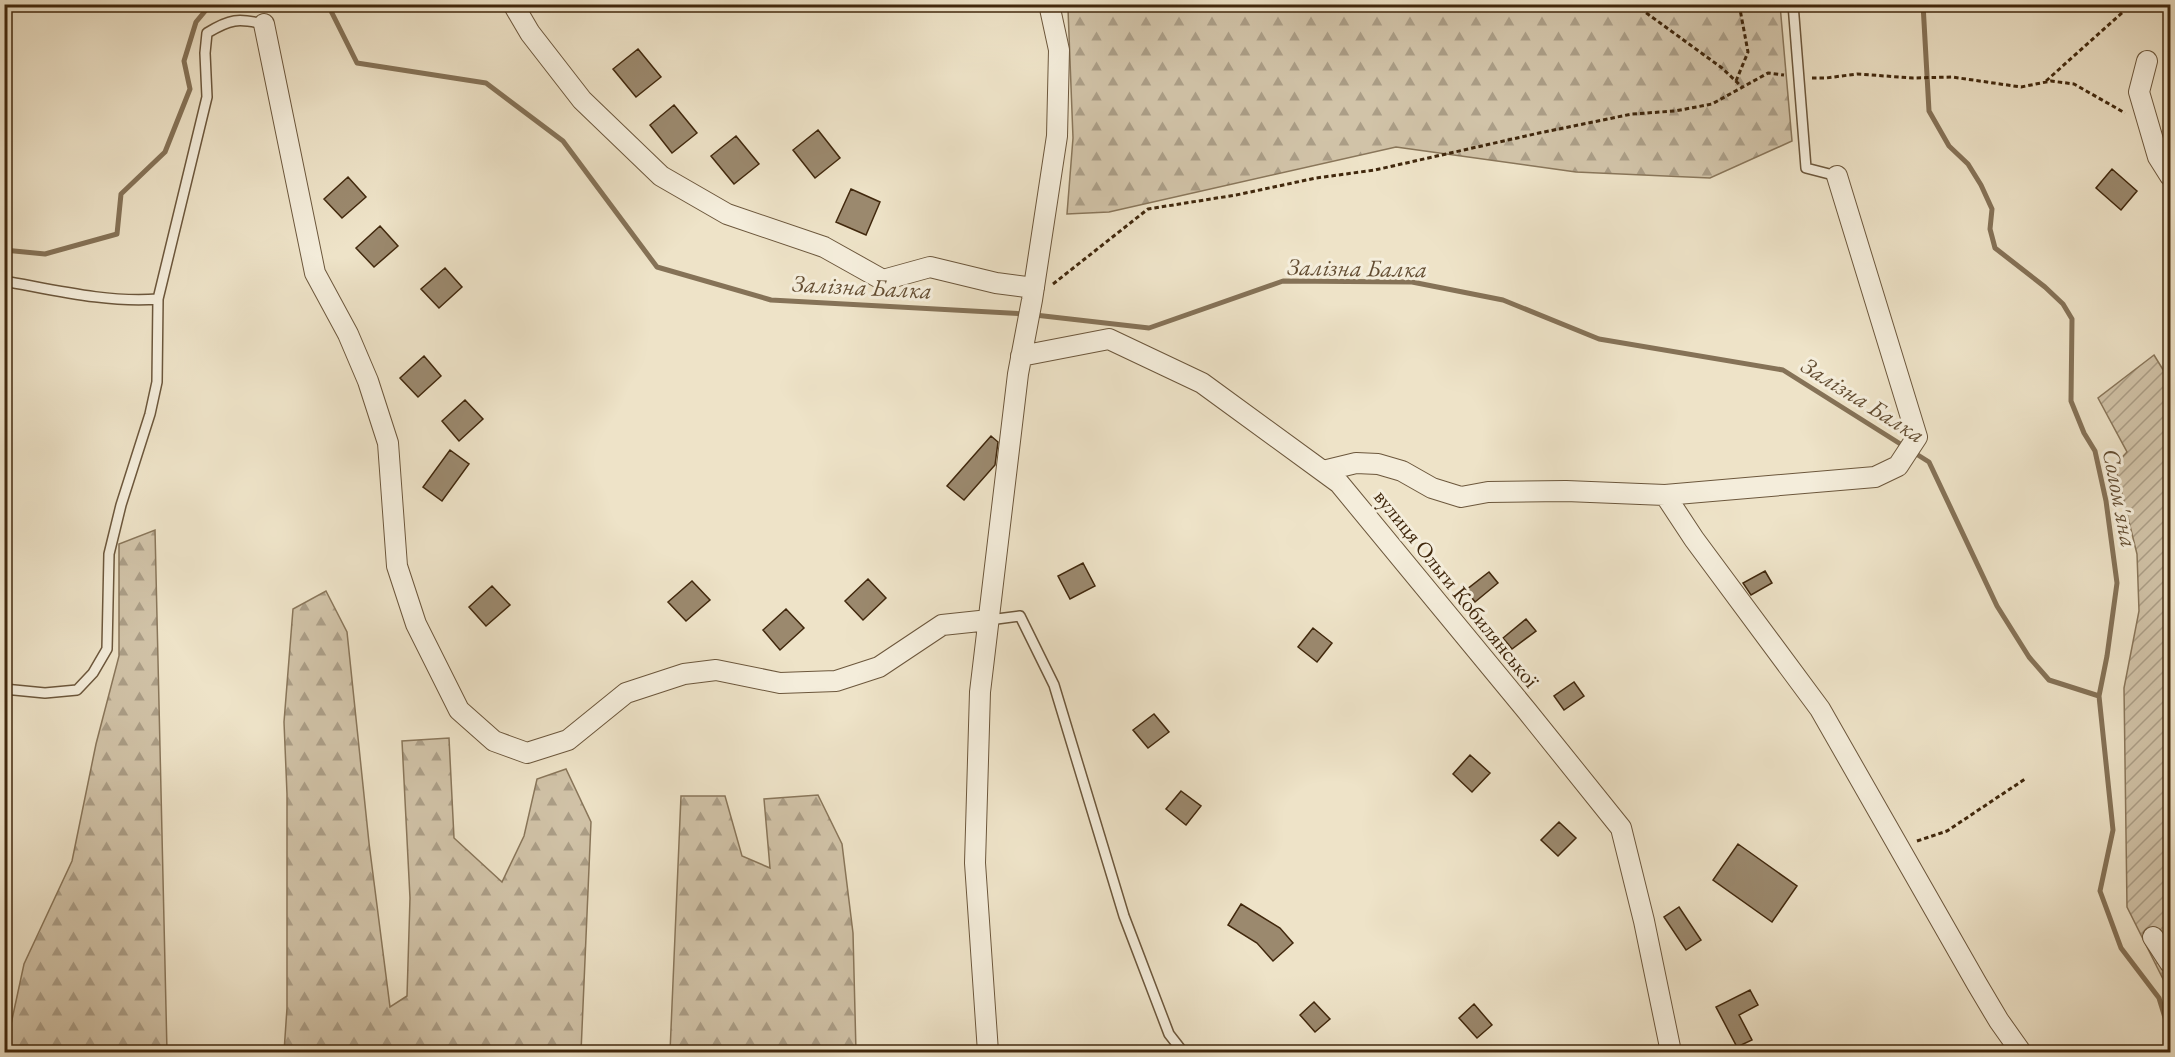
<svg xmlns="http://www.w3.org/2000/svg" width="2175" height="1057" viewBox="0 0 2175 1057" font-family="'EB Garamond',serif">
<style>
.forest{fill:url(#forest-firs);stroke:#89765a;stroke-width:1.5}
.garden{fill:url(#garden-furrows);stroke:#89765a;stroke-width:1.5}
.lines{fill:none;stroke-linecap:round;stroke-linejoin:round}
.stream{stroke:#857257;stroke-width:5}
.building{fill:#9b896e;stroke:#41280d;stroke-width:1.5}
.service-casing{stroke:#6c573c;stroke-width:12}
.minor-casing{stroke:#6c573c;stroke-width:22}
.path{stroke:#41280d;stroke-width:3;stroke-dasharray:4.5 3;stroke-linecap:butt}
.service{stroke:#f4eddb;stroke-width:9}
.minor{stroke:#f4eddb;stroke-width:20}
.labels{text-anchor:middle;stroke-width:6;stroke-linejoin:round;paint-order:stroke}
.street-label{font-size:22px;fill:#41280d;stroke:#f4eddb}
.water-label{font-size:24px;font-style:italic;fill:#634d32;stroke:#f4eddb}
</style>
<defs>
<pattern id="forest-firs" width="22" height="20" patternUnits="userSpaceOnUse" patternTransform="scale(1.5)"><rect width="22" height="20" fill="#d1c3a8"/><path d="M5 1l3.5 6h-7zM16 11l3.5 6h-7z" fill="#ab9e87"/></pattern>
<pattern id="garden-furrows" width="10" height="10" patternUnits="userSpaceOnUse" patternTransform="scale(1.5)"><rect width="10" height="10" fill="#d1c3a8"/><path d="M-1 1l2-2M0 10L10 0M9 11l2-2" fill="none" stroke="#ab9e87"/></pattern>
</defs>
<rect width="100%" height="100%" fill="#eee3c8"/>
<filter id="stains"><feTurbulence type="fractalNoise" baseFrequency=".00333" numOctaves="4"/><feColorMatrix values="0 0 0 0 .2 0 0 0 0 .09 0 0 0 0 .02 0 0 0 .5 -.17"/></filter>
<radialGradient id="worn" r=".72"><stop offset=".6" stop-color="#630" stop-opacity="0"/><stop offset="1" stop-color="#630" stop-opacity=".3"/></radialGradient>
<path class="forest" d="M1066,5h714l12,136 -82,37 -134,-6 -180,-25 -287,65 -42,2 6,-76 -5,-129z
M155,530l12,522h-162l19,-88 48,-103 24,-117 23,-88v-112z
M326,591l21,41 22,211 21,164 17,-11 3,-98 -8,-157 47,-3 5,100 48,44 22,-46 13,-57 29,-10 25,53 -10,230h-297l3,-44v-214l-3,-72 9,-113z
M818,795l24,49 11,89 3,119h-186l11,-256h44l17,60 28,12 -6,-69z"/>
<path class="garden" d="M2154,355l16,26v612l-43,-86 -3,-219 15,-77 -2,-57 -22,-89 12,-13 -29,-54z"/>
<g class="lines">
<path class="stream" d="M326,4l3,3 28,56 129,20 77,58 94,126 114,33 254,14
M1923,4l6,107 20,35 19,18 13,21 11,24 -2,20 5,19 50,39 18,17 9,15 -1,82 13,32 11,18 11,50 11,82 -10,73 -8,40 14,134 -13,61 21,57 38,50 11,36
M4,250l41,4 72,-20 4,-40 44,-42 25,-63 -6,-28 12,-39 15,-18
M1035,315l114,13 134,-47 129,1 91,18 96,39 184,31 146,92 68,144 32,51 20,23 50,16"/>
</g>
<path class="building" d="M638,49l23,28 -25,20 -23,-28z
M674,105l23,28 -25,20 -22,-28z
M818,130l22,28 -25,20 -22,-28z
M736,136l23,28 -25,20 -23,-28z
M2112,169l25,22 -16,19 -25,-22z
M348,177l18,20 -24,21 -18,-19z
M851,189l29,13 -14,33 -30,-13z
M380,226l18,20 -24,21 -18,-19z
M445,268l17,19 -23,21 -18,-19z
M424,356l17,20 -23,21 -18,-19z
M465,400l18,19 -24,22 -17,-20z
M991,436l7,6 -3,23 -31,35 -17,-14z
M450,450l19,14 -27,37 -19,-14z
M1083,563l12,23 -25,13 -12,-23z
M1765,571l7,12 -21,12 -8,-12z
M1489,572l9,11 -23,19 -9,-12z
M868,579l18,19 -23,22 -18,-19z
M692,581l18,19 -24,21 -18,-19z
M492,586l18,19 -24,21 -17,-19z
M786,609l18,19 -24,22 -17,-20z
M1526,619l10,12 -24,18 -9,-11z
M1313,628l19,15 -15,19 -19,-15z
M1574,682l10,14 -20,14 -10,-14z
M1154,714l15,18 -21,16 -15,-18z
M1470,755l20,18 -18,19 -19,-18z
M1181,791l20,15 -15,19 -20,-16z
M1559,822l17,16 -18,18 -17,-16z
M1738,844l59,42 -25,36 -59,-42z
M1241,904l39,24 13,15 -20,18 -16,-18 -29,-18z
M1679,907l22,33 -15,10 -22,-33z
M1750,990l8,15 -19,10 13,25 -15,7 -21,-40z
M1314,1002l16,17 -15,13 -15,-17z
M1474,1004l18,21 -15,13 -18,-20z"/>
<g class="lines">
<defs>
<path id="service" d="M1793,4l13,164 31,8
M4,281c51,9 103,22 154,18
M989,620l31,-4 34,69 70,231 45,118 14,18
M4,689l41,4 32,-3 16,-17 14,-24 2,-95 12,-49 29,-91 7,-32 1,-83 49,-202 -2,-44 2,-20c23,-14 31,-15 57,-9"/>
<path id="minor" d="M513,4l17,29 52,67 79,76 66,38 97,33 59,33 47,-13 66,16 38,5
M264,24l51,249 33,61 20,47 20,62 9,123 19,58 43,86 35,31 33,12 41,-13 58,-47 58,-19 32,-4 64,13 56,-2 43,-14 63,-42 47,-5
M2147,61l-8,31 19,65 12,19
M1021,356l88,-17 93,44 137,100 188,228 94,117 23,93 27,131
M1323,471l33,-8 22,1 24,7 30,17 29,9 27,-5 78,-1 99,4 210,-18 23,-11 19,-29 -80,-261
M1665,495l29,44 126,170 157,275 22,37 22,31
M2153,937l17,26
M988,1052l-13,-189 5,-171 38,-318 14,-74 25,-164 2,-86 -10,-46"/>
</defs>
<use href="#service" class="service-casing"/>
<use href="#minor" class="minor-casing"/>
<path class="path" d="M1634,4l88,64 20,19
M1812,78h14l31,-4 56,4 39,-1 69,10 30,-6 23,3 51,29
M1736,81l12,-29 -9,-48
M2046,81l86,-77
M1053,284l95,-75 88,-14 80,-17 59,-8 164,-37 93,-19 43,-3 37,-7 56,-31 16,2
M1917,841l30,-10 78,-52"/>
<use href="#service" class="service"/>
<use href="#minor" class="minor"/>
</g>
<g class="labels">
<g class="street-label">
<text transform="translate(1457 588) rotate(51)" y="8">вулиця Ольги Кобилянської</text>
</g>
<g class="water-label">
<text transform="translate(1357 268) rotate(1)" y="8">Залізна Балка</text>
<text transform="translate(862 287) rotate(3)" y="8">Залізна Балка</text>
<text transform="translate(1863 400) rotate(32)" y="8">Залізна Балка</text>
<text transform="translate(2120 498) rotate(79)" y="8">Солом'яна</text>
</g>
</g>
<rect width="2175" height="1057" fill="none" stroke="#eee3c8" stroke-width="24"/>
<rect x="6" y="6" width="2163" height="1045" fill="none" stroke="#41280d" stroke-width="3"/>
<rect x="12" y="12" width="2151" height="1033" fill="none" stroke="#41280d" stroke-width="1.5"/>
<rect width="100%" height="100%" filter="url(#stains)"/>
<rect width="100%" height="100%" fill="url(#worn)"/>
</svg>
